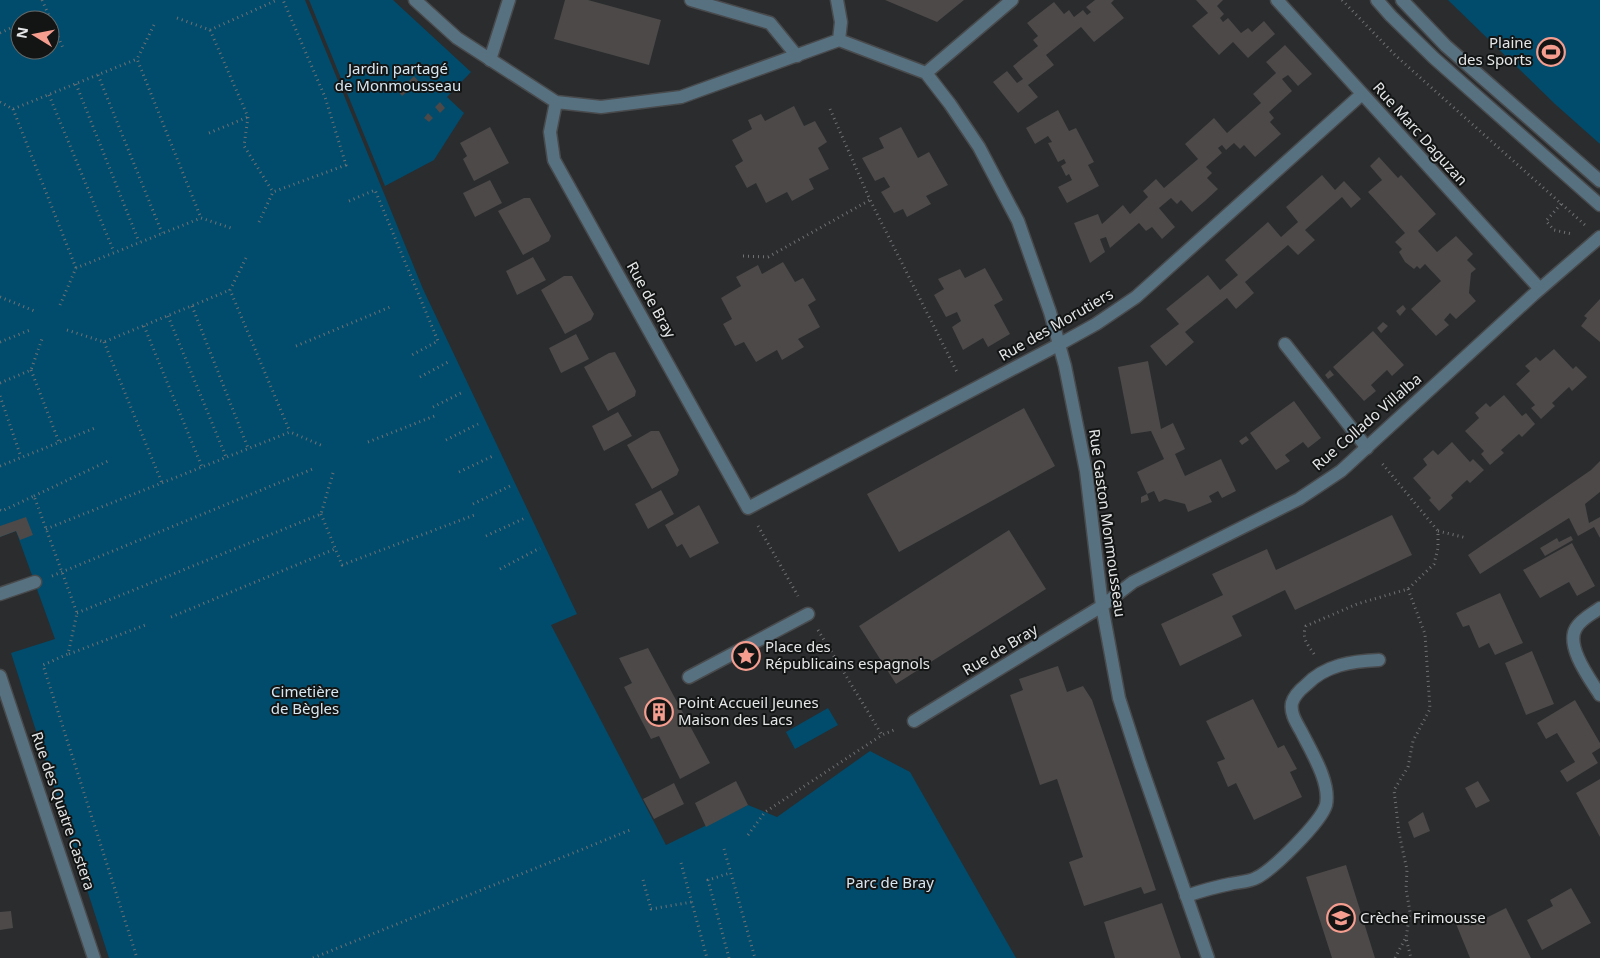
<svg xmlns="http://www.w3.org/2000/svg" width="1600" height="958" viewBox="0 0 1600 958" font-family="'Noto Sans',sans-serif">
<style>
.green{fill:#014c6c;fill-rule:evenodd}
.building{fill:#4c4948}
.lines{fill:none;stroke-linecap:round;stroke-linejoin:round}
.service-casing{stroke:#484a4c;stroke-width:15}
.pedestrian-casing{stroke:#484a4c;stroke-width:15}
.minor-casing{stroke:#484a4c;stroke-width:15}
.tertiary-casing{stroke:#484a4c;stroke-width:15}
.path{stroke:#6f7173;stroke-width:3;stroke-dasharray:1 4;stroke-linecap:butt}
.service{stroke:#577181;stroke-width:12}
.pedestrian{stroke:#577181;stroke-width:12}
.minor{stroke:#577181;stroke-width:12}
.tertiary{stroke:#577181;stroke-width:12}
.labels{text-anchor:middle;stroke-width:4;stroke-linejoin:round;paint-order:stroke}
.poi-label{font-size:15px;fill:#e4e6e7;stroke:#131515;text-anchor:start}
.park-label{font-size:15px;fill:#d6e7f2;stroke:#131515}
.street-label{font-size:15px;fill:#e4e6e7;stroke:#131515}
</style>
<rect width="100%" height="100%" fill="#2a2c2e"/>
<path class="green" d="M0,0h305l118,289 154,325 -26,11 115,220 82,-40 29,12 93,-66 40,21 106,186h-907l-98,-305 44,-14 -39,-108 -16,6zM20,20h30v30h-30z
M309,0h84l78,72 -24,25 17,16 -30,47 -49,26z
M1448,0h152v144l-45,-40z
M828,708l10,17 -43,24 -9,-17z"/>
<path class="building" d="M565,0h23l73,20 -12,45 -95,-26z
M885,0h79l-27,22z
M1095,0h19l-3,3 13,15 -30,24 -13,-15 -35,28 8,10 -26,20 10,12 -20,16 -25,-31 14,-11 10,12 6,-4 -10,-13 25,-20 -5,-6 5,-4 -11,-13 27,-21 10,12 5,-4 5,7 9,-7 4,5 4,-3 -5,-5z
M1196,0h27l-6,6 7,8 -4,4 3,4 5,-4 13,15 7,-5 4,4 12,-11 11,13 -27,24 -15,-16 -14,13 -27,-29 16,-13z
M1285,45l27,29 -14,12 -10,-11 -6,4 10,12 -23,21 5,6 -4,4 11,12 -26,23 -11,-12 -4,4 -6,-6 -8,7 -4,-5 -4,3 4,5 -16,14 6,6 -5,5 11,11 -13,12 -13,11 -11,-12 -4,4 -6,-6 -12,10 16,19 -13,12 -10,-12 -6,4 -7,-8 -29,25 -4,-11 -6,2 5,13 -15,11 -16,-40 24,-9 4,10 21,-19 7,9 18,-17 -5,-6 13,-12 8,9 34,-29 -13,-15 29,-26 13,15 34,-30 -8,-9 23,-21 -10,-11z
M414,76l5,6 -5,4 -5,-5z
M402,87l5,5 -5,4 -4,-5z
M440,102l5,6 -5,5 -5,-6z
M794,106l10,20 11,-5 12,21 -9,6 11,21 -20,10 5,10 -22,12 -5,-9 -21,11 -10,-20 -9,5 -12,-22 8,-5 -11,-21 20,-11 -4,-9 13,-6 4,7z
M1058,110l11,21 7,-3 18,34 -6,3 11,21 -32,17 -9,-16 14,-7 -3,-6 -3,2 -5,-10 5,-3 -2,-4 -6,3 -10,-19 4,-1 -4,-6 -13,8 -9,-16z
M428,113l5,5 -4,4 -5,-4z
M490,127l19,36 -35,18 -11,-22 4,-3 -7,-13z
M901,127l17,31 11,-6 19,33 -22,11 5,8 -24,13 -4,-8 -9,4 -13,-21 9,-5 -6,-10 -9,4 -13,-23 22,-10 -5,-10z
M1379,157l19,21 3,-3 35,39 -18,17 19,21 19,-16 17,18 -6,6 9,9 -5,4 -2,20 7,8 -20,18 -6,-6 -6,7 5,5 -13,11 -25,-27 30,-28 -16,-17 -5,5 -3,-3 -3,3 -9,-7 -6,-10 3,-3 -7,-7 10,-9 -37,-41 14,-12 -12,-14z
M1322,175l13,15 9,-9 17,18 -10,9 -9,-11 -37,33 10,10 -17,15 -10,-10 -43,37 9,11 -18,16 -9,-11 -42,34 9,10 -28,24 -16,-20 29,-22 -13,-15 42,-34 12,15 18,-15 -13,-15 43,-38 13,15 17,-15 -12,-15z
M490,180l12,23 -27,14 -12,-24z
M524,198h6l21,38 -2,5 -26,14 -25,-44z
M533,257l13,23 -29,15 -11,-24z
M783,262l12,20 8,-4 13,22 -8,5 12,22 -22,12 6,8 -22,13 -5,-10 -21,12 -12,-20 -9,4 -12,-22 9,-5 -11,-21 20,-12 -5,-9 22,-12 4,9z
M985,268l18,32 -9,5 16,29 -22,13 -5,-9 -20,12 -11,-23 9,-6 -4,-9 -11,5 -12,-22 10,-6 -6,-10 22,-10 5,9z
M564,276h8l22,38 -3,6 -26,14 -24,-44z
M1600,299v43l-19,-16 6,-8 -3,-2z
M1403,305l3,4 -6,7 -4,-5z
M1383,322l5,4 -7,7 -4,-5z
M1373,331l31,34 -12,11 -5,-6 -16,15 5,6 -12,10 -31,-34z
M576,334l13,25 -28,14 -12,-25z
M1554,349l19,20 3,-3 11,11 -15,14 -3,-4 -17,16 3,3 -14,13 -10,-11 4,-3 -19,-21 14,-13 -5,-5 11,-9 4,4z
M615,352l21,39 -1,5 -27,15 -24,-44 25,-14z
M1148,361l13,68 12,-6 12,26 -10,5 10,22 36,-17 15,32 -14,7 -4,-7 -9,5 3,6 -24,10 -3,-8 -20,-5 -6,3 -5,-11 -7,3 -10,-22 27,-13 -13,-28 -20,3 -13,-67z
M1330,370l4,5 -6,4 -3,-4z
M1504,395l18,21 4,-3 9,11 -13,13 -3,-3 -18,16 3,3 -14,12 -9,-11 3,-3 -19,-20 14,-13 -4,-5 11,-10 4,4z
M1294,401l27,37 -13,10 -5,-6 -18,13 5,6 -14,9 -26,-37z
M1024,408l31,58 -156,86 -32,-58z
M618,412l14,24 -28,15 -12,-25z
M651,431h8l20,39 -2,5 -25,14 -25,-44z
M1246,436l3,4 -7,5 -3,-4z
M1452,442l18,20 3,-3 11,11 -14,13 -3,-3 -16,15 2,3 -14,13 -10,-11 2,-2 -18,-20 14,-13 -4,-6 10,-9 5,5z
M1600,461v31l-15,12 4,19 11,-6v21l-6,-11 -16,9 -9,-18 -89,56 -12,-19 123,-85z
M661,490l13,24 -26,15 -13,-25z
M1147,494l2,6 -8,3v-6z
M699,505l20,38 -29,15 -8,-14 -5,3 -12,-22z
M1392,515l20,40 -117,55 -10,-20 -53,26 10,20 -62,30 -19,-42 62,-29 -11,-21 55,-25 9,21z
M26,517l7,18 -13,5 -4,-9 -16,6v-11z
M1009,530l37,59 -150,95 -37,-58z
M1571,536l2,4 -28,16 -5,-8 17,-10 2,4z
M1572,543l23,43 -18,10 -8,-14 -29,16 -17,-28z
M1500,593l23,50 -28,12 -6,-12 -10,5 -10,-23 -6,2 -7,-14z
M648,648l62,115 -30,16 -21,-43 -8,3 -27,-52 8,-4 -13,-25z
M1532,651l22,53 -28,11 -21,-52z
M1058,666l9,26 16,-6 9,14 64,190 -12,4 -3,-7 -57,19 -15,-44 14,-5 -26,-78 -17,6 -30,-90 13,-5 -4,-11z
M1253,699l25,49 6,-3 13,24 -7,3 12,25 -48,23 -18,-37 -8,4 -11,-25 8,-3 -19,-38z
M1575,700l25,43v5l-8,5 6,10 -31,19 -7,-11 15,-9 -18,-29 -11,6 -9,-16z
M1600,779v58l-24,-44z
M736,781l12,24 -42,22 -11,-24z
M1478,781l12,20 -14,7 -11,-20z
M674,783l10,21 -30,15 -11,-20z
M1423,812l7,19 -16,7 -6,-16z
M1346,865l29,93h-43l-26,-81z
M1571,888l20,35 -49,27 -15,-30 26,-14 -3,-6z
M1162,903l19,55h-66l-11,-36z
M1506,908l25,50h-61l-16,-39 10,-5 6,12z
M11,911l2,17 -13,2v-18z"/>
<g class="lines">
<defs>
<path id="service" d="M691,0l79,23 27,33
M490,60l19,-60
M1285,344l82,104
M0,594l35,-12
M1186,896c15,-5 29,-9 44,-12 8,-2 19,-2 26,-6 17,-8 65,-56 70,-73 5,-22 -15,-54 -25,-74 -5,-9 -11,-18 -9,-28 2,-7 9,-14 14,-18 19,-20 46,-24 73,-25"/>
<path id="pedestrian" d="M689,677l119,-63"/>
<path id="minor" d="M415,0l42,38 99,64 45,5 80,-10 158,-57 87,33 24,31 29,43 39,74 32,91 15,54 21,105 16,135 17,92 21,65 68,195
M837,0l4,22 -2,18
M1277,0l263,289
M926,73l86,-73
M556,102l-6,30 4,28 194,348 312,-164 36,-20 40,-27 226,-203
M1600,608c-8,6 -19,11 -24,20 -11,18 14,51 24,67
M0,676l94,282
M914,721l188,-115 31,-24 166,-83 42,-28 192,-176 67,-58"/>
<path id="tertiary" d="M1377,0l14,16 43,42 166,147
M1402,0l44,46 154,135"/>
</defs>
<use href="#service" class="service-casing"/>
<use href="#pedestrian" class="pedestrian-casing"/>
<use href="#minor" class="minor-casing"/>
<use href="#tertiary" class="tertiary-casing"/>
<path class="path" d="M42,0l21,48
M1342,0l53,55 190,170
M177,18l33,12 67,-30
M30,20l18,-7
M154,25l-17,34 64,159
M210,30l38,87 -4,29 29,46
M0,33l20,-9
M98,75l64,158
M76,84l63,158
M49,95l65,157
M0,102l13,7 124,-50
M13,109l63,159
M830,109l40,91 88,174
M209,133l39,-16
M349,201l26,-11 63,151 -28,15
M1561,204l-15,17 8,9 18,4
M259,222l14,-30 73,-27 -21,-68 -42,-97
M743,256l25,1 102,-57
M246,258l-16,32 60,142
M0,297l37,15
M60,305l16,-37 125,-50 33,11
M192,306l56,142
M168,316l58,141
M144,326l58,141
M67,330l37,12 126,-52
M0,342l30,-12
M104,342l58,141
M296,346l94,-39
M31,370l28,72
M420,377l28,-15
M0,383l31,-13 12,-34
M0,396l21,61
M433,407l30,-15
M446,440l32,-16
M368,442l69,-27
M0,466l95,-38
M459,472l34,-16
M34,496l74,-35
M473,504l37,-18
M0,510l2,1 32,-15 43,117 -9,41 -25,11 94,293
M321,514l21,51 135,-51
M758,526l40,70
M46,529l244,-97 33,14
M1438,531l29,7
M486,536l39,-18
M500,569l40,-21
M52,576l263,-108
M1408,589l17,45 5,75 -17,32 -5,26 -14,23 5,43 8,37 -1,19 4,23 -4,26 5,20
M77,613l244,-99 12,-41
M171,617l164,-68
M818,630l64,105
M69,654l79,-30
M1314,654c-6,-9 -13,-16 -8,-28l51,-22 51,-15 26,-25 4,-16v-17l-58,-70
M748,835l17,-23 117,-77 14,-6
M724,849l31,109
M681,863l26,95
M643,880l8,29 41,-7
M313,958l317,-128
M729,958l-21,-78 22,-7
M1395,958l10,-19"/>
<use href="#service" class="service"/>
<use href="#pedestrian" class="pedestrian"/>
<use href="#minor" class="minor"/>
<use href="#tertiary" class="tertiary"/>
</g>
<defs>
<symbol id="stadium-ring" viewBox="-11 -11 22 22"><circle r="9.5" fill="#131515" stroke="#f59d8f" stroke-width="1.5"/><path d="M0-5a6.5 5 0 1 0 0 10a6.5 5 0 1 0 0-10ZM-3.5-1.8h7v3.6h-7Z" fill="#f59d8f"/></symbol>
<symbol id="sight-ring" viewBox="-11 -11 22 22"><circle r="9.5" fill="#131515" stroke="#f59d8f" stroke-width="1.5"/><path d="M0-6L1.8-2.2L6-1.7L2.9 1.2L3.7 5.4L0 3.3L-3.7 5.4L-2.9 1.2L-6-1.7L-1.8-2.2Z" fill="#f59d8f"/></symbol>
<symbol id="building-ring" viewBox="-11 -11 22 22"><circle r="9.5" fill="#131515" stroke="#f59d8f" stroke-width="1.5"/><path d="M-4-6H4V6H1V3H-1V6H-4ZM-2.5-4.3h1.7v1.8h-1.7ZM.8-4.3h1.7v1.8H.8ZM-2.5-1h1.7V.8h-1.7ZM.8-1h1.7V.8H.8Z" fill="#f59d8f"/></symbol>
<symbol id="school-ring" viewBox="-11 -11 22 22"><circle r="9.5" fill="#131515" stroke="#f59d8f" stroke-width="1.5"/><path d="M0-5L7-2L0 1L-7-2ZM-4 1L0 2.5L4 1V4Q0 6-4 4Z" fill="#f59d8f"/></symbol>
</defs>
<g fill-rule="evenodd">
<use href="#stadium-ring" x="1535" y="36" width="32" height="32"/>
<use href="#sight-ring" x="730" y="640" width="32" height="32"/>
<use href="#building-ring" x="643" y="696" width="32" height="32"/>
<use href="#school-ring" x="1325" y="902" width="32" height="32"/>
</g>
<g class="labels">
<g class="poi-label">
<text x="1532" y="48" text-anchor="end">Plaine<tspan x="1532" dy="17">des Sports</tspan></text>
<text x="765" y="652">Place des<tspan x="765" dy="17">Républicains espagnols</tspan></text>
<text x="678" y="708">Point Accueil Jeunes<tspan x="678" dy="17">Maison des Lacs</tspan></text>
<text x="1360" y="923">Crèche Frimousse</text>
</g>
<g class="park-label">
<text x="398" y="74">Jardin partagé<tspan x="398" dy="17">de Monmousseau</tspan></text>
<text x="305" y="697">Cimetière<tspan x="305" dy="17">de Bègles</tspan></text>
<text x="890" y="888">Parc de Bray</text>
</g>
<g class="street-label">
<text transform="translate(1420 134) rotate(48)" y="5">Rue Marc Daguzan</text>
<text transform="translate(651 300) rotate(61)" y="5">Rue de Bray</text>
<text transform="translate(1056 325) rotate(-30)" y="5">Rue des Morutiers</text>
<text transform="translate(1367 422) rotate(-41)" y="5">Rue Collado Villalba</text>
<text transform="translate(1107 523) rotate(82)" y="5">Rue Gaston Monmousseau</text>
<text transform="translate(1000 650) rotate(-31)" y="5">Rue de Bray</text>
<text transform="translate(63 811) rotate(71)" y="5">Rue des Quatre Castera</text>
</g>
</g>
<g transform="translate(35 35) rotate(280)"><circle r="24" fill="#131515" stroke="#676969"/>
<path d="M0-4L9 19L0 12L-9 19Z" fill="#f59d8f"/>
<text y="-8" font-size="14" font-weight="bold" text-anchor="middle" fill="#e4e6e7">N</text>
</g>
</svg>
